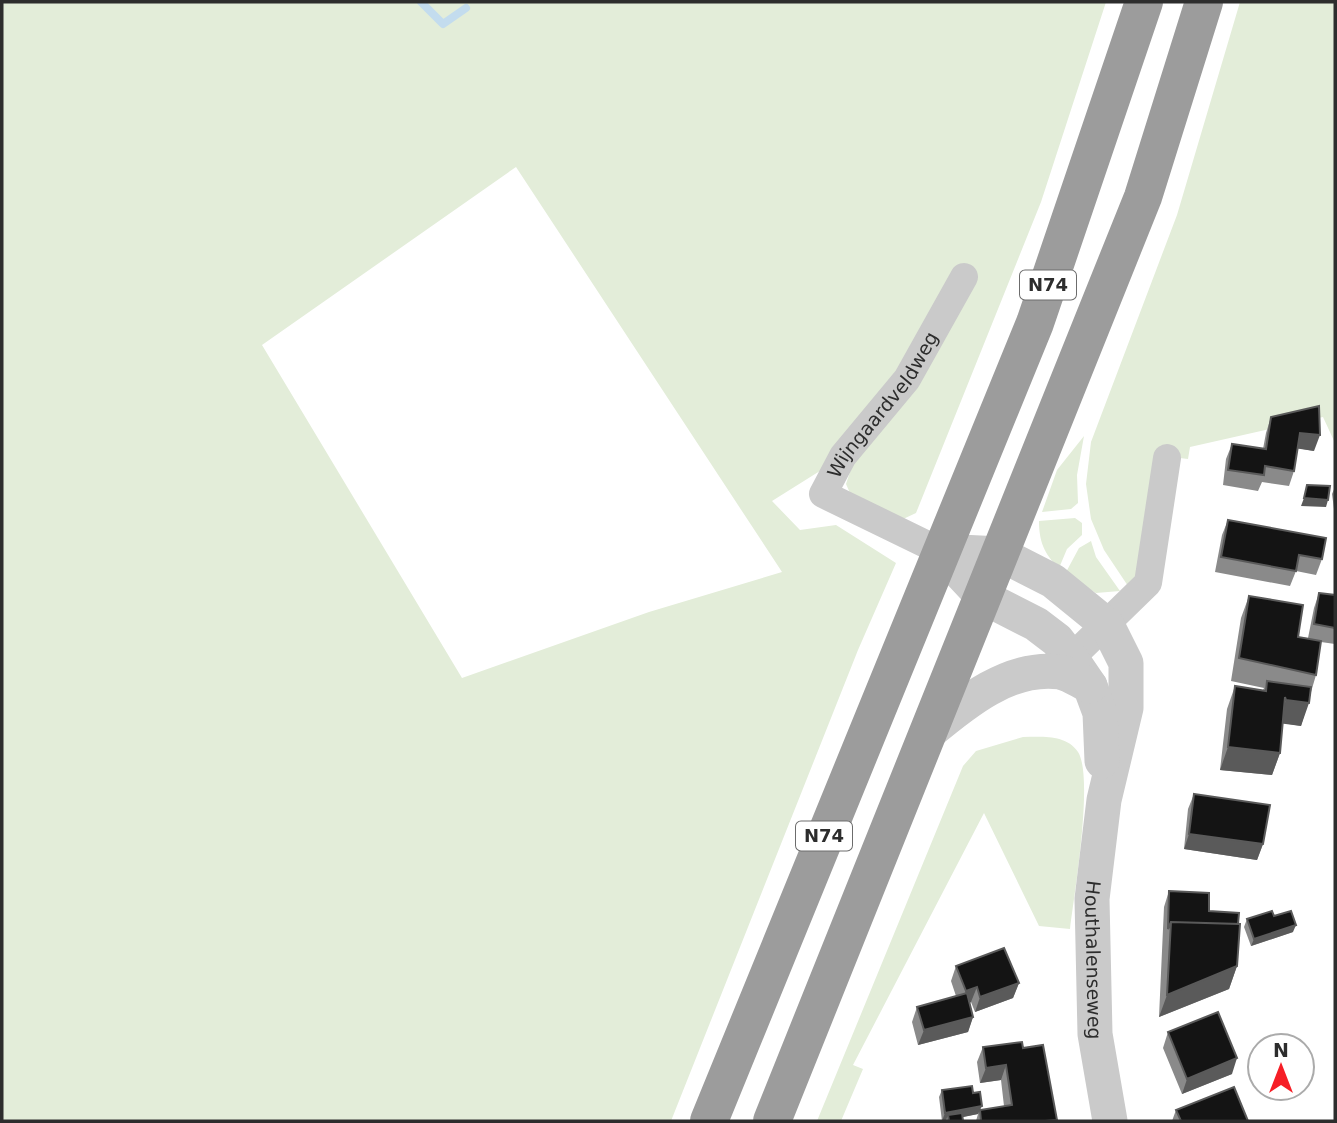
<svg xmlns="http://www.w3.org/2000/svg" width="1337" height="1123" viewBox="0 0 1337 1123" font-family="'DejaVu Sans',sans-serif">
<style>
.green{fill:#e3edd9;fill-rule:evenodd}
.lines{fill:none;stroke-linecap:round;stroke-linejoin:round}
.stream{stroke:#c3dcee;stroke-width:8}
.minor{stroke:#cacaca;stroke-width:28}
.tertiary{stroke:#cacaca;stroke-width:35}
.trunk{stroke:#9c9c9c;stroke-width:38}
.wall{fill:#8a8a8a}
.shaded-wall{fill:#5a5a5a}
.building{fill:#141414;stroke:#5a5a5a;stroke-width:2}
.labels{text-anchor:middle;stroke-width:7;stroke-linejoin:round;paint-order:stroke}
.shield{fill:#fff;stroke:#6c6c6c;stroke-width:2}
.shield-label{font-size:18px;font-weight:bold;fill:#2d2d2d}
.street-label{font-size:19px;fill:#2d2d2d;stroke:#fff}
</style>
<rect width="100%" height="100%" fill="#fff"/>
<path class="green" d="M2,2h1104l-65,200 -125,311 -15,7 -48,-20 -7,-16 8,-24 -7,-6 -75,47 28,29 36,-5 60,38 -38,87 -187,471h-669zM516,167l266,405 -133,40 -187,66 -200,-333z
M1240,2h95v441l-12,-26 -133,30 -2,12 -33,-4 -17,121 -10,10 -24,-36 -13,-31 -5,-35 5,-42 86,-227z
M1084,436l-7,39 1,28 -7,6 -29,3 15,-42z
M1075,518l7,5v12l-15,14 -8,19c-15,-14 -20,-27 -20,-47z
M1091,541l5,16 24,34 -24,2 -31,-19 14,-26z
M1023,737c18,0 43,-3 55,15 16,25 -4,144 -8,177l-31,-3 -55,-113 -131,252 10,4 -22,52h-24l146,-355 13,-15z"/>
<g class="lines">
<path class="stream" d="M421,2l22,22 23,-16"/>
<g class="minor">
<path id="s1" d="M940,551l-117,-57 20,-38 64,-77 57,-102"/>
<path d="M1071,658l77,-75 19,-125"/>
</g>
<g class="tertiary">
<path id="s2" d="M940,551l60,3 53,27 54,44 19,38v45l-22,92 -12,99 3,135 15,87"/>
<path d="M940,551l43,46 53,27 21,16 14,18 19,28 10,27 2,48"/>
<path d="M927,734c36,-30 82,-69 133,-62 10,2 21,10 30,14"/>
</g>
<path class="trunk" d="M709,1121l326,-798 109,-321
M772,1121l371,-924 61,-195"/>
</g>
<path class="wall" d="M1271,417l43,34 -17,-3 -3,23 -5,15 -27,-4 -4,9 -35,-6 3,-26 6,-15 31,5 3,-16z
M1335,487v22h-1l-2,-15z
M1228,520l94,39 -6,16 -20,-4 -6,15 -75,-14 7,-37z
M1319,593l16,2v49l-14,-2 -5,33 -15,51 -18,-3 -3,30 -8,22 -52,-5 7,-61 8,-23 28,4 1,-2 -33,-7 10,-63 8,-22 49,41 10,1 6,-30z
M1194,794l69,50 -6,16 -73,-11 4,-40z
M1169,891l40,20 28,55 -8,23 -70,28 5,-110z
M1274,916l19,16 -42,14 -7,-19 3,-8z
M956,966l63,17 -6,15 -38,14 -4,-10 -1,1 3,14 -5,15 -50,13 -6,-23 5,-15 39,-11 -5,-15z
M1168,1032l64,42 -50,20 -19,-46z
M983,1047l40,1 34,72 -81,1 2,-7 -16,3 1,4h-21l-3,-24 3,-7 31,3 7,17 24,-4 -3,-26 -21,3 -3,-21z
M1176,1110l72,11h-76z"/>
<path class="shaded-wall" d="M1300,433l20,2 -6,16 -20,-3z
M1304,498l24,2 -2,7 -25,-1z
M1286,700l23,3 -8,23 -23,-3z
M1228,747l52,6 -8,22 -52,-5z
M1189,834l74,10 -6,16 -73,-11z
M1296,925l-3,7 -42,14 3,-7z
M1237,966l-8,23 -70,28 8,-22z
M1019,983l-6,15 -38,14 5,-15z
M977,987l-6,15 -11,4 6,-15z
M973,1017l-5,15 -50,13 6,-15z
M1237,1058l-5,16 -50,20 5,-15z
M1006,1065l-5,15 -21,3 6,-15z
M982,1106l-4,8 -29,6 -1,-5 -2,5 -4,1 3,-8z"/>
<path class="building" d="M1319,406l1,29 -20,-2 -6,38 -29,-5 -1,9 -36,-5 4,-26 34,5 5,-32z
M1307,485l23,1 -2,14 -24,-2z
M1228,520l98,18 -4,21 -23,-4 -3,16 -75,-14z
M1319,593l16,2v33l-21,-4z
M1249,596l54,9 -5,32 23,4 -5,34 -77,-17z
M1267,681l44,6 -2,16 -23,-3 -1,-3 -5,56 -52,-6 7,-61 31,5z
M1194,794l76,11 -7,39 -74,-10z
M1169,891l40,2v18l30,2 -1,11 -67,-2 -3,7z
M1272,911l2,5 17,-5 5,14 -42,14 -7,-20z
M1171,922l69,2 -3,42 -70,29z
M1004,948l15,35 -39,14 -3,-10 -11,4 -10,-25z
M967,993l6,24 -49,13 -7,-23z
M1218,1012l19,46 -50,21 -19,-47z
M1022,1042l1,6 20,-3 14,75 -12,1h-64l-1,-11 32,-5 -6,-40 -20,3 -3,-21z
M972,1086l1,7 7,-1 2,14 -37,7 -3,-23z
M1234,1087l14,34h-67l-5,-11z
M962,1113l1,8h-14l-1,-6z"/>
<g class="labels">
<g class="shield">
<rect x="1020" y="270.5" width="56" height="29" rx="5"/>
<rect x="796" y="821.5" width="56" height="29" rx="5"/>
</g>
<g class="shield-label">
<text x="1048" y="291">N74</text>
<text x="824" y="842">N74</text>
</g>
<g class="street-label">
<text dy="7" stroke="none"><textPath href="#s1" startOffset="238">Wijngaardveldweg</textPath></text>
<text dy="7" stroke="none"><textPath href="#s2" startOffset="532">Houthalenseweg</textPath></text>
</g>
</g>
<rect width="1337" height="1123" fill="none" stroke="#2d2d2d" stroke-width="7"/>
<g transform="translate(1281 1067)"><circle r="33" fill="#ffffff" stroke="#ababab" stroke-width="2"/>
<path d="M0-5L12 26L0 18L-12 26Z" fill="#f61e26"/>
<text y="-10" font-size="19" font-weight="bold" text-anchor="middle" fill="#2d2d2d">N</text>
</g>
</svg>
